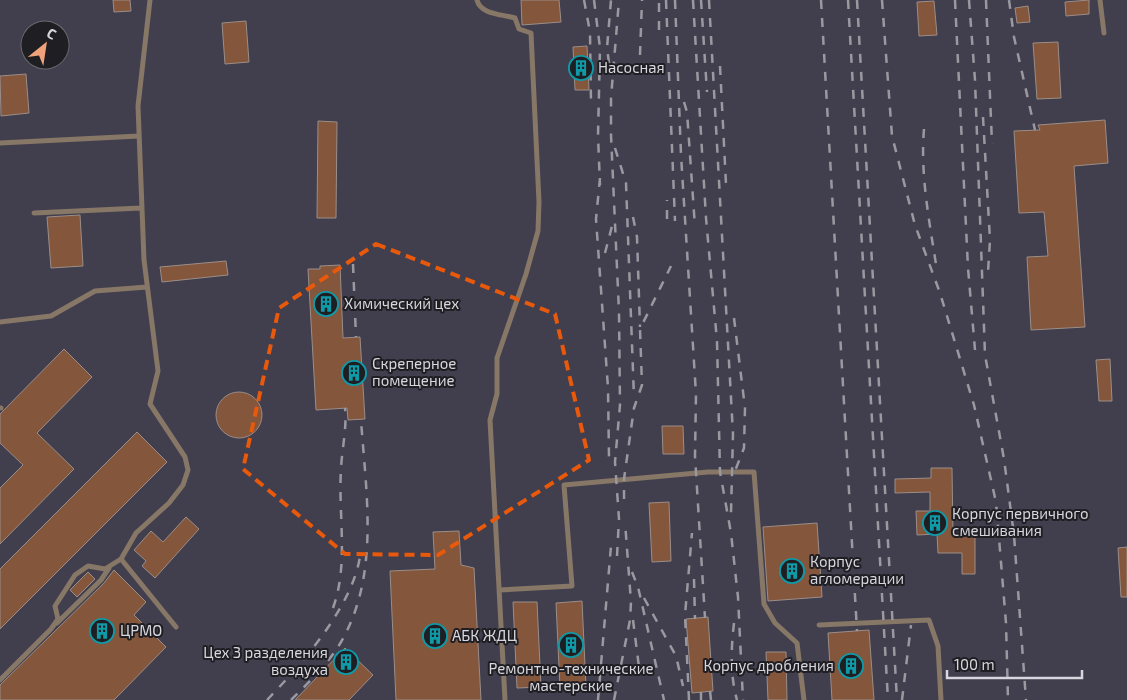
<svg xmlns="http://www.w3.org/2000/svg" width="1127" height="700" viewBox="0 0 1127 700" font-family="'Exo 2',sans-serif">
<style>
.built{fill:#413e4e;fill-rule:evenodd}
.building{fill:#84563c;stroke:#9b8e88}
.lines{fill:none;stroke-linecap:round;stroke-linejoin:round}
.service{stroke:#877766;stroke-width:5}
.rail{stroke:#9a99a0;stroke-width:2.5;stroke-dasharray:9 9;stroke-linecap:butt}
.marked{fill:none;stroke:#e8590c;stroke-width:4;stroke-dasharray:10 6;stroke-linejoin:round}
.labels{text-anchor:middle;stroke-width:4;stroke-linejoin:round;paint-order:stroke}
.poi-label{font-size:15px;fill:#d8d7dd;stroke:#1f1e23;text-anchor:start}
</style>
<rect width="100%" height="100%" fill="#383640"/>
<path class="built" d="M0,0h1127v700h-1127zM30,30h30v30h-30z"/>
<path class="building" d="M113,0h17l1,11 -17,1z
M521,0h38l2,22 -39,3z
M1089,0v14l-23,2 -1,-14z
M934,1l3,34 -18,1 -2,-34z
M1028,6l2,16 -13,1 -2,-15z
M246,21l3,41 -24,2 -3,-41z
M1058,42l3,56 -24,1 -4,-56z
M587,46l2,44h-14l-2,-43z
M26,74l3,39 -28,3 -1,-40z
M1105,120l3,43 -34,3 11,161 -54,3 -4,-73 21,-1 -4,-44 -25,1 -5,-82 26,-1 -2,-5z
M318,121l19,1 -1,96h-19z
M80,215l3,51 -32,2 -4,-51z
M226,261l2,14 -66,7 -2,-15z
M340,265l3,73 17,-1 5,82 -17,1 -1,-12 -31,2 -8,-141h12v-3z
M64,349l28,28 -55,56 37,36 -74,75v-56l23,-23 -23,-22v-29z
M1110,359l2,42h-13l-3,-41z
M216 415a23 23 0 1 1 46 0a23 23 0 1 1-46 0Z
M662,426h21l1,28h-21z
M137,432l30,30 -167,167v-60z
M931,468h21l1,66h22v40h-13v-21h-24l-1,-19 -20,1 -1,-24h14v-19l-35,1v-14l36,-1z
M669,502l2,59 -19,1 -3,-59z
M186,517l13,12 -44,49 -13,-12 4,-5 -12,-11 17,-19 12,11z
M817,523l5,74 -54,4 -5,-74z
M459,531l2,34 13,3 7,132h-85l-6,-129 45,-2 -2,-37z
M1127,547v50h-6l-3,-49z
M114,570l32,32 -12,13 32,32 -52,53h-114v-15l104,-102z
M88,572l7,7 -18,18 -7,-7z
M582,601l4,86 -26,1 -4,-85z
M513,602h24l4,85 -24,1z
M708,617l5,74 -21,2 -6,-74z
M869,630l5,70h-42l-4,-67z
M345,648l28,27 -24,25h-54z
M766,652h20l1,48h-19z"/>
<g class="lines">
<path class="service" d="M477,0c4,15 25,14 38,18l4,11 12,4 8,169 -1,29 -12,43 -29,84v36l-7,26 15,280
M1100,0l4,33
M0,143l139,-7
M34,213l107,-5
M0,322l51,-6 44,-25 52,-4
M0,408h1
M121,559l55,68
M499,590l73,-4 -8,-101 144,-13h46l10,132 11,19 22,20 7,57
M57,623l44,-43 8,-12
M819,625l110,-5 9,26 3,54
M0,680l51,-51 7,-10 -3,-13 20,-31 13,-9 17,3 16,-10 15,-26 33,-30 14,-18 5,-15 -3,-13 -35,-53 8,-33 -14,-111 -6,-154 12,-106"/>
<path class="rail" d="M584,0l6,32 1,70
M594,0l6,48 -2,88 2,49
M666,0l9,221
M675,0l6,155 15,239 -1,62 10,162
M693,0l13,218 11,123 3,131 11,61 7,64 5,103
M701,0l6,92
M709,0l24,434 -2,79
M821,0l36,631
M848,0l40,700
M857,0l40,700
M882,0l10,136 23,89 25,68 34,112 22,97 10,121 2,77
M955,0l13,268 7,82
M969,0l6,80 10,275 19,104 10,76 12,165
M986,0l6,144
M1009,0l5,37 21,93
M659,3v30
M640,55l2,-55
M609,63l-2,-15 4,-48
M720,66l6,118
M684,102l3,10 8,115
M983,117l7,123 -2,32
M924,129c-4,48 6,95 13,142
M615,148l11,35 8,215
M600,178l-4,41 12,169 1,70
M633,217l4,20 3,90
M667,219v-19
M605,253l7,-27
M353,264l3,73
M734,318l11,90 -1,40 -9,23
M624,499v-20l10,-71 8,-23 -2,-56 31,-63
M617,556l2,-37 -4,-57 5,-57 -1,-93 -8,-177v-37l8,-98
M632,572l6,15 26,113
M694,579l1,40
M644,598l32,58 7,30
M333,608c16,-44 5,-93 8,-139 1,-21 6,-40 4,-61
M633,620l7,55
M734,623c-3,26 -4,52 3,77
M710,691l1,9
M701,692v8
M267,700c34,-35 86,-94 93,-144
M291,700c18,-18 37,-36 50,-58 39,-67 25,-149 20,-222
M598,700l13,-154
M614,700l16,-80 1,-18 -6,-80
M689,700l-4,-85 7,-82
M902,700l9,-75"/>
</g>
<path class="marked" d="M376,244l179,70 34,146 -151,95 -93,-1 -102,-85 36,-161z"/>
<defs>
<symbol id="building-ring" viewBox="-11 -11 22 22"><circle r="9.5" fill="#1f1e23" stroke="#0f9aa8" stroke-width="1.5"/><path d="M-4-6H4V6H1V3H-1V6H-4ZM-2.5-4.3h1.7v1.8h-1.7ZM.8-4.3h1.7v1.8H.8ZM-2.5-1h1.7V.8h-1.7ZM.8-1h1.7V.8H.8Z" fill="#0f9aa8"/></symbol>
</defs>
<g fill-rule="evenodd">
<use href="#building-ring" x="567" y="54" width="28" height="28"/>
<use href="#building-ring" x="312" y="290" width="28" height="28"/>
<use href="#building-ring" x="340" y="359" width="28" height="28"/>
<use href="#building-ring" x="921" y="509" width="28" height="28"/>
<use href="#building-ring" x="778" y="557" width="28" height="28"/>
<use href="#building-ring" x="88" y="617" width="28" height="28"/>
<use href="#building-ring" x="421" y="622" width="28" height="28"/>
<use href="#building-ring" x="557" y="631" width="28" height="28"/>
<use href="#building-ring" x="332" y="648" width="28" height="28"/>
<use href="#building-ring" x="837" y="652" width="28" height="28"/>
</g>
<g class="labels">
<g class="poi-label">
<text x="598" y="73">Насосная</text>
<text x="344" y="309">Химический цех</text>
<text x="372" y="369">Скреперное<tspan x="372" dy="17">помещение</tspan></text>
<text x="952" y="519">Корпус первичного<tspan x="952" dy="17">смешивания</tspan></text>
<text x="810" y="567">Корпус<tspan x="810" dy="17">агломерации</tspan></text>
<text x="120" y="636">ЦРМО</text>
<text x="452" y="641">АБК ЖДЦ</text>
<text x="328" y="658" text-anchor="end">Цех 3 разделения<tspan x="328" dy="17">воздуха</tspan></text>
<text x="834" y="671" text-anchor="end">Корпус дробления</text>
<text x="571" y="674" text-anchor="middle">Ремонтно-технические<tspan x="571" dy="17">мастерские</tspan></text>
</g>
</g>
<g transform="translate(45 45) rotate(30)"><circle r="24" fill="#1f1e23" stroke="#69686d"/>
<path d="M0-4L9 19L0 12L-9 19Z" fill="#f0a27a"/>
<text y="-8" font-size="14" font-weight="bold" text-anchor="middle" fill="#d8d7dd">С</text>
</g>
<path d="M947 670v8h135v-8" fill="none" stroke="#d8d7dd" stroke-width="2.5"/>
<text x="954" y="670" font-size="15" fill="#d8d7dd" stroke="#1f1e23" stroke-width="4" paint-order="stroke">100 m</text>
</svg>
